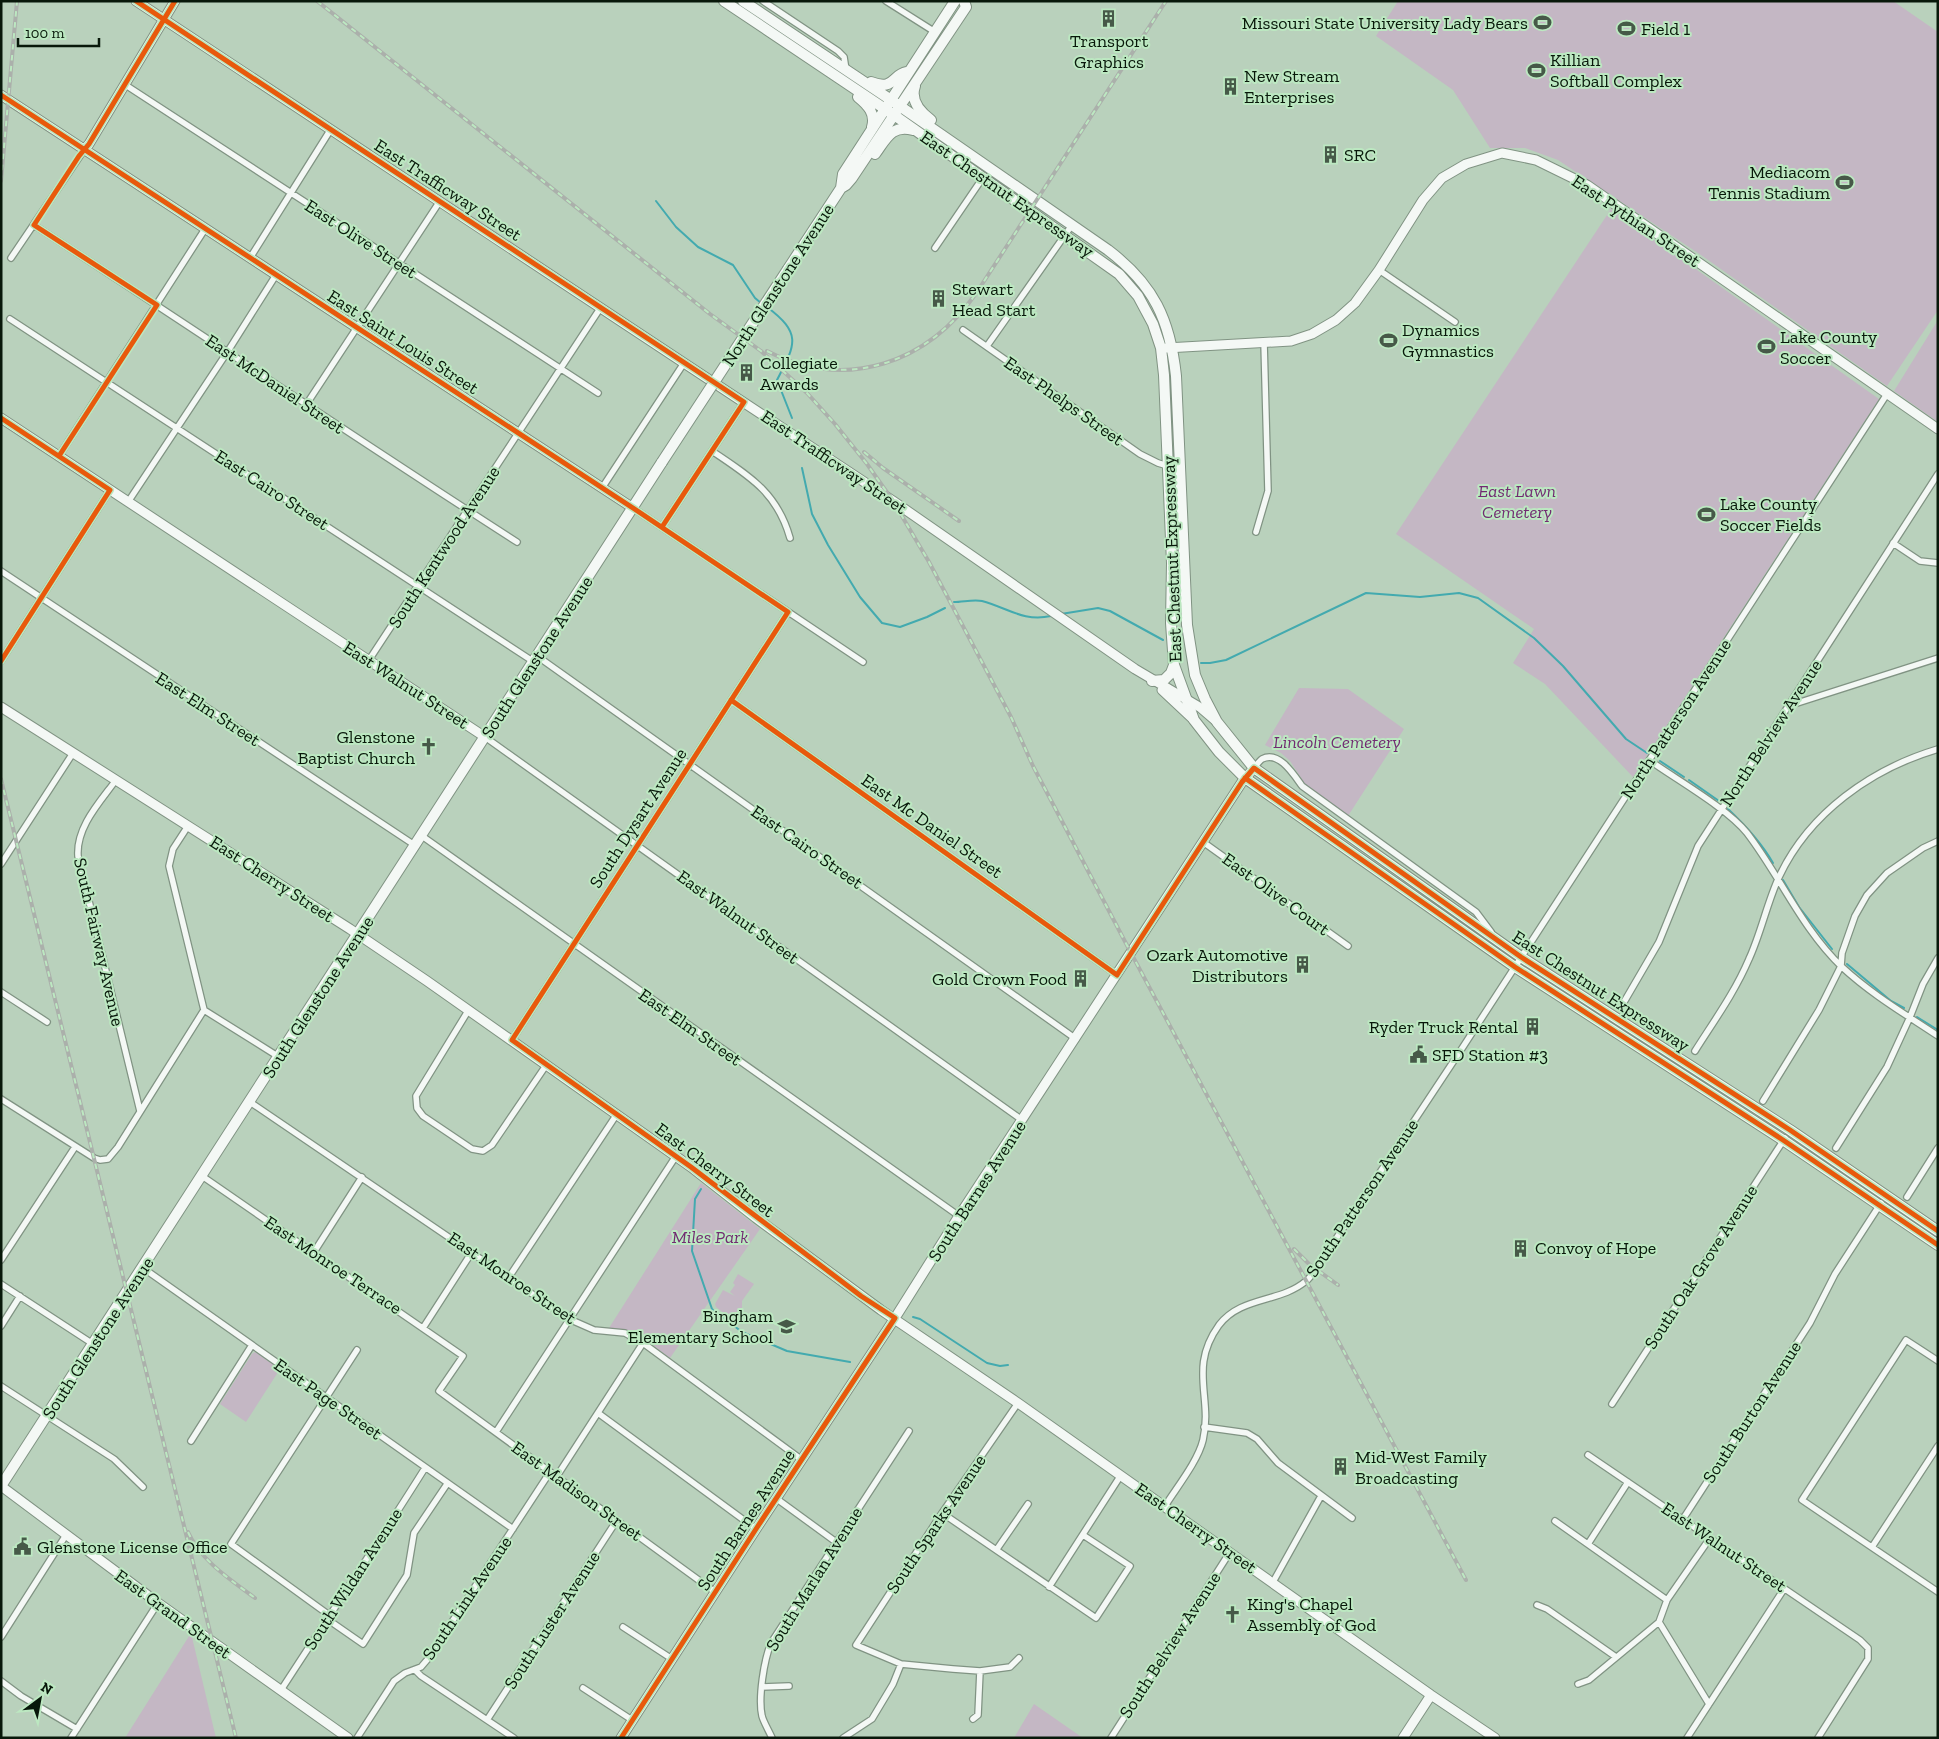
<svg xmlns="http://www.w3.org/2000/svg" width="1939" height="1739" viewBox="0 0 1939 1739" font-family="'Zilla Slab',serif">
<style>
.green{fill:#c4b7c4}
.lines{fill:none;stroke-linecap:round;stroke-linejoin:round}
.stream{stroke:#43aaaf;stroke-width:2}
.street-casing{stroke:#809383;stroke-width:8}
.secondary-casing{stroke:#809383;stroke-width:11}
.primary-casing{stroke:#809383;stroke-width:12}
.street{stroke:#f4f8f5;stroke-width:5.5}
.secondary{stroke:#f4f8f5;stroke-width:9}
.primary{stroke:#f4f8f5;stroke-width:10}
.rail-casing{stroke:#abb0ab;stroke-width:4}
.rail{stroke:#bce8c1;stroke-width:2;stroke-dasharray:5.5;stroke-linecap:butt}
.primary-bridge-casing{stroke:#809383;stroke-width:12;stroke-linecap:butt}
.primary-bridge{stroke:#f4f8f5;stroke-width:10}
.cycleway-casing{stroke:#bce8c1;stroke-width:8}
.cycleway{stroke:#e8590c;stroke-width:5}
.labels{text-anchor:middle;stroke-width:4;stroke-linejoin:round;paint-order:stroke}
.poi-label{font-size:18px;fill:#08180a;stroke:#bce8c1;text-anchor:start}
.street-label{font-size:18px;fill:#08180a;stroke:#bce8c1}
.park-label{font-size:18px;font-style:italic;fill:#722b72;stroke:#bce8c1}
</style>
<rect width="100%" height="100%" fill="#b9d1bc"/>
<path class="green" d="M1398,1h495l45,31v278l-51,76 -186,-131 -143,-95 -33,-12h-35l-37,-58 -77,-54z
M1611,209l268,190 -246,378 -88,-93 -32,-21 21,-34 -138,-95z
M1938,320v102l-44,-31z
M1299,688l49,1 56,40 -56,87 -43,-32 -15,-23 -9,-8 -16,-8z
M701,1183l59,46 -90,129 -24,-18 -14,-6 -23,-6z
M738,1274l16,10 -12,17v8l-7,9h-5l-14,-11 -1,-3 8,-14 12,6 -5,-4 5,-7 -2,-2z
M255,1352l25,17 -34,53 -26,-18 32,-50z
M191,1633l25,105h-91z
M1034,1704l49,34h-69z"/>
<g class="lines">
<path class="stream" d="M656,201l20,26 22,20 35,18 22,33 6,5
M767,307c36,27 28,38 10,73l15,38
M802,468l10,46 16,31 32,52 22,26 18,4 27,-10 18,-9
M954,602c9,0 20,-3 28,-1 26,7 41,21 69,15
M1061,614l37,-6 12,3 53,29
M1201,663h9l16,-3 140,-67 54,4 39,-4 19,5 56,40 29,28 63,73 21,14
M1660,761l24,16
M1689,780l30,21
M1728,809c18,17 33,33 45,54
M1783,880l16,27 33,42
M1847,964l44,37 13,7
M1917,1017l21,13
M701,1189l-6,10 -3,52 20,58 30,23 45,19 63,11
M913,1317l7,2 67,44 13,3 8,-1"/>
<defs>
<path id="street" d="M763,1l75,50 6,6 2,13
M886,1l49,31
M124,84l474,309
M34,225c162,105 321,213 483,317
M935,248l49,-72
M11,258l73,-108
M250,258l81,-129
M1379,270l76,52
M10,319l524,343
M963,330l177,124 18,9 10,3
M987,346l85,-121
M306,405l134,-204
M712,451c37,25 65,41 78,87
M59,456l146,-227
M602,488l82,-125
M128,502l100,-151 48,-76
M633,508l230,154
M662,527l82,-125
M1256,532l12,-41 -4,-149
M1893,543l27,18 18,2
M1,571l415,275
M537,656l539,383
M369,660l232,-353
M1,661l109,-171
M731,700l386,275
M1788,706l150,-48
M485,737l537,383
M1649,760c28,20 78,48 98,73 33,43 55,96 95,134 29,27 63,47 96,69
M1254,768c2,-2 5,-7 8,-9 17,-9 32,16 40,27l174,126 15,20
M116,780c-16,22 -40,47 -38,76l62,255
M422,836l537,380
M1203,842l145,104
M1,864l72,-111
M1,992l46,30
M1624,1002l35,-60 39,-96 240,-372
M204,1010l75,47
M468,1011l-52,85 1,12 6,8 49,33 11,2 9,-6 55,-81
M512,1040l276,-428
M1695,1051c19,-30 40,-59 54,-92 12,-26 18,-56 30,-82 30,-64 92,-108 159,-128
M1,1099l93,59 6,2 8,-1 10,-12 86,-137 -35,-144 4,-17 15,-23
M1763,1101l56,-91 22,-44 1,-13 13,-37 12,-21 20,-22 36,-25 15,-7
M250,1102l319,217 25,11 31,3 18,10 159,117
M1836,1148l51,-81 23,-50 13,-33 15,-26
M202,1176l261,180 -24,35 276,201
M1907,1197l31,-49
M314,1252l48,-75
M1,1260l74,-113
M143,1268l370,261
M509,1277l108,-163
M1,1284l92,60
M1,1326l19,-30
M423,1328l49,-76
M1938,1361l-32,-21 -104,160 136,92
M1,1386l113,73 29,28
M1018,1403l-76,110 -86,132 45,19 52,5 27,2 30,-4 9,-9
M1612,1404l173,-266
M598,1413l158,116
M1204,1427l43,6 10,6 21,24 74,55
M496,1432l180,-276
M191,1441l61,-96
M1588,1455l272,185 8,8v11l-50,79
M557,1476l86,-133
M777,1499l59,43
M1165,1506c12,-19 33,-45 38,-66 10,-43 -15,-72 16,-115 22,-29 61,-22 87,-44 4,-3 7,-8 10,-12l143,-216 428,-659
M942,1513l154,105 34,-52 -47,-31
M1683,1519l127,-196 25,-49 46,-71
M1555,1521l112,79 -8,22 50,82
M1588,1544l40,-62
M1872,1547l66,-101
M997,1549l31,-45
M1273,1582l48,-86
M1049,1587l72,-112
M1667,1600l43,-62
M1537,1605l10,4 69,48
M329,1615l-98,-71 126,-194
M327,1619l36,25 44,-69 7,-42 33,-49
M623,1627l49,32
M1,1637l65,-102
M415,1670l6,6 93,62
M1,1681l20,15 56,33
M1578,1684l11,-4 70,-58
M762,1687l27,-1
M583,1688l49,32
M281,1690c48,-74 97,-147 144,-222
M973,1719l5,-4 2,-44
M487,1720l130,-200
M71,1738l87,-135
M357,1738l37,-57 11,-8 16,-6 6,-7 123,-188
M772,1738c-3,-7 -8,-15 -10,-22 -4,-18 2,-56 9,-73l138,-212
M843,1738l29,-19 21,-35 8,-20
M1111,1738l119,-186
M1687,1738l97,-149"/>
<path id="secondary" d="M136,1l757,500 242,168 66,39 14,12
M1,95l632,413
M84,150l5,-6 86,-143
M1166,348l125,-7 21,-7 24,-14 19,-17 24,-33 44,-70 19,-22 24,-14 36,-11 34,7 51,25 351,244
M1,418l484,319
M1162,690l32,30
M1,707l349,222 77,52 264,186 65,51 125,92 137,93 413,292 64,43
M1,1486l157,117 190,135
M621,1738l135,-209 139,-211 64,-102 283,-434 12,-14
M1403,1738l28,-43"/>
<path id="primary" d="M724,1l170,114 225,159 19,22 15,28 8,24 3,27 8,188 -1,60 3,42 20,55 25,32 26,26 270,189 268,173 155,105
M743,1l148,99 217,150c46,35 62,70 68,126l11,249 8,50 10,24 12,23 37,46 267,189 269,173 148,101
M871,82c24,9 20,-7 36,-10
M915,86c-5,14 5,26 16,34
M858,97c10,8 18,17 14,30
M875,154c11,-15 17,-30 38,-24
M841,188l2,-14 112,-173
M788,269l53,-81 5,-3 6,-7 114,-171 -2,-6
M1152,681l12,-1 7,-7 3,-8
M1,1486l661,-1024"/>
</defs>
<use href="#street" class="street-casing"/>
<use href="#secondary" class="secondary-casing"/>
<use href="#primary" class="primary-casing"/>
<use href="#street" class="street"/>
<use href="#secondary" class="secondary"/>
<use href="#primary" class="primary"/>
<defs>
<path id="rail" d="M317,1l393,313 51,37 46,42 28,31 32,40 26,37 36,61 82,155 22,49 98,187 335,627
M1,181l16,-180
M767,351c80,41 161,12 210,-59l189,-291
M864,452l19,16 76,53
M1,779l235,959
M1294,1249l15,15 29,21
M188,1532c13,29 43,48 67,66"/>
</defs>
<use href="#rail" class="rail-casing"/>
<use href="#rail" class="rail"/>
<defs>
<path id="primary-bridge" d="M662,462l126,-193"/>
</defs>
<use href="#primary-bridge" class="primary-bridge-casing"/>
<use href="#primary-bridge" class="primary-bridge"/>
<defs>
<path id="cycleway" d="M136,1l608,401 -82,125
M1,95l632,413 155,104 -276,428 179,127 170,129 34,22
M1,418l109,72 -109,171
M59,456l98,-151 -123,-80 45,-69 10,-12 86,-143
M731,700l386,275 125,-193 12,-14 267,189 269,173 148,101
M1245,778l270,189 268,173 155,105
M621,1738l135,-209 139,-211"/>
</defs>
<use href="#cycleway" class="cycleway-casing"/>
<use href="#cycleway" class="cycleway"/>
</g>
<defs>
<symbol id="building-bare" viewBox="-9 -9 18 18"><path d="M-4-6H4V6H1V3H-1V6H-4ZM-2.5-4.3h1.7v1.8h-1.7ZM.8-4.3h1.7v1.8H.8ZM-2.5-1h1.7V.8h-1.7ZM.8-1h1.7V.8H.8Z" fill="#465948" stroke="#bce8c1" stroke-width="2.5" paint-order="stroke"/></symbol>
<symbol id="stadium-bare" viewBox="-9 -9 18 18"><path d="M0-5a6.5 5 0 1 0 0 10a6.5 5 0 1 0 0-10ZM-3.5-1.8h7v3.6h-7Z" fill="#465948" stroke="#bce8c1" stroke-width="2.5" paint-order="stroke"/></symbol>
<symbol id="church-bare" viewBox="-9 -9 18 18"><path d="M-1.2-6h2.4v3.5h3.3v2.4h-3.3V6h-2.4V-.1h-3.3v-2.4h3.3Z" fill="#465948" stroke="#bce8c1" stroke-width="2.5" paint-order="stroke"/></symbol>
<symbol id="civic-bare" viewBox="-9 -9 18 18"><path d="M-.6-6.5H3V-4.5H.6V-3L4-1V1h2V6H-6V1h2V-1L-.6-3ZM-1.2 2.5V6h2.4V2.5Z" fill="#465948" stroke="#bce8c1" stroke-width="2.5" paint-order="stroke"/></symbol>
<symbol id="school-bare" viewBox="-9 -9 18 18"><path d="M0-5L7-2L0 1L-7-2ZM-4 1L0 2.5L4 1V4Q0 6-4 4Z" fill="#465948" stroke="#bce8c1" stroke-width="2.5" paint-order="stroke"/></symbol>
</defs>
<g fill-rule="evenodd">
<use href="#building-bare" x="1096" y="6" width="25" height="25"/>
<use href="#stadium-bare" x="1530" y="10" width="25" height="25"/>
<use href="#stadium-bare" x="1614" y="16" width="25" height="25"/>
<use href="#stadium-bare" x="1524" y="58" width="25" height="25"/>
<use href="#building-bare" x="1218" y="74" width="25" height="25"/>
<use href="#building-bare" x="1318" y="142" width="25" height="25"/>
<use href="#stadium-bare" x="1832" y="170" width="25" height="25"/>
<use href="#building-bare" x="926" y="286" width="25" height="25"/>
<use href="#stadium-bare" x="1376" y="328" width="25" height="25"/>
<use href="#stadium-bare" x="1754" y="334" width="25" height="25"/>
<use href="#building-bare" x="734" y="360" width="25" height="25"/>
<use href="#stadium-bare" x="1694" y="502" width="25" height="25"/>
<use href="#church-bare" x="416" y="734" width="25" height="25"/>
<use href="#building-bare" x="1290" y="952" width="25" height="25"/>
<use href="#building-bare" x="1068" y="966" width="25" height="25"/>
<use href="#building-bare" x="1520" y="1014" width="25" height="25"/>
<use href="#civic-bare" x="1406" y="1042" width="25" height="25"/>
<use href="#building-bare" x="1508" y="1236" width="25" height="25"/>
<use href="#school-bare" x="774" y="1314" width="25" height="25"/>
<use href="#building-bare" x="1328" y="1454" width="25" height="25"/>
<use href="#civic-bare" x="10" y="1534" width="25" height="25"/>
<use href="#church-bare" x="1220" y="1602" width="25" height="25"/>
</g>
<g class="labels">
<g class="poi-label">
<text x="1528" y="29" text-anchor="end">Missouri State University Lady Bears</text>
<text x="1641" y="35">Field 1</text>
<text x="1109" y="47" text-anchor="middle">Transport<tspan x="1109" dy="21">Graphics</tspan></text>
<text x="1550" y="66">Killian<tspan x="1550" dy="21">Softball Complex</tspan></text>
<text x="1244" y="82">New Stream<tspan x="1244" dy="21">Enterprises</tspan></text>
<text x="1344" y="161">SRC</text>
<text x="1830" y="178" text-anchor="end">Mediacom<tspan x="1830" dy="21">Tennis Stadium</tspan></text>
<text x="952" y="295">Stewart<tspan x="952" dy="21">Head Start</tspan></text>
<text x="1402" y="336">Dynamics<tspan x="1402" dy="21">Gymnastics</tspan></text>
<text x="1780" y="343">Lake County<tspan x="1780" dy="21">Soccer</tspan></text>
<text x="760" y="369">Collegiate<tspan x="760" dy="21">Awards</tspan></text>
<text x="1720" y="510">Lake County<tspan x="1720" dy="21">Soccer Fields</tspan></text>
<text x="415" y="743" text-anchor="end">Glenstone<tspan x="415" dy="21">Baptist Church</tspan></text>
<text x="1288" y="961" text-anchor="end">Ozark Automotive<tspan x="1288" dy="21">Distributors</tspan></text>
<text x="1067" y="985" text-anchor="end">Gold Crown Food</text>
<text x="1518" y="1033" text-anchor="end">Ryder Truck Rental</text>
<text x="1432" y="1061">SFD Station #3</text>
<text x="1535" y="1254">Convoy of Hope</text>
<text x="773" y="1322" text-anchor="end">Bingham<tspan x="773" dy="21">Elementary School</tspan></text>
<text x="1355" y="1463">Mid-West Family<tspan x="1355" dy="21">Broadcasting</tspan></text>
<text x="37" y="1553">Glenstone License Office</text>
<text x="1247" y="1610">King's Chapel<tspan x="1247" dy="21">Assembly of God</tspan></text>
</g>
<g class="street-label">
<text transform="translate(448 190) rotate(33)" y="6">East Trafficway Street</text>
<text transform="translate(1007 194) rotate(35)" y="6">East Chestnut Expressway</text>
<text transform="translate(1636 221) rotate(34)" y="6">East Pythian Street</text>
<text transform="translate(361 239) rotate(33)" y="6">East Olive Street</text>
<text transform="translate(778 285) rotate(-57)" y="6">North Glenstone Avenue</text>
<text transform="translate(403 342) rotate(33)" y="6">East Saint Louis Street</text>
<text transform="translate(275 384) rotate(34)" y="6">East McDaniel Street</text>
<text transform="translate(1064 401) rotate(35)" y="6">East Phelps Street</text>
<text transform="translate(834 462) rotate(34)" y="6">East Trafficway Street</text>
<text transform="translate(272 490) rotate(33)" y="6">East Cairo Street</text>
<text transform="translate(444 547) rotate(-57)" y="6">South Kentwood Avenue</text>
<text transform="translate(1172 559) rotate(-92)" y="6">East Chestnut Expressway</text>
<text transform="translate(537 657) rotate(-57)" y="6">South Glenstone Avenue</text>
<text transform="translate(406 685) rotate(33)" y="6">East Walnut Street</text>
<text transform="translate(208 709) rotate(33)" y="6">East Elm Street</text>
<text transform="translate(1676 719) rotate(-57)" y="6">North Patterson Avenue</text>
<text transform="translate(1771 733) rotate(-57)" y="6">North Belview Avenue</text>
<text transform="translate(638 818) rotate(-57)" y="6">South Dysart Avenue</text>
<text transform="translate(932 826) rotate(35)" y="6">East Mc Daniel Street</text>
<text transform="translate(807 847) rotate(35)" y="6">East Cairo Street</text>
<text transform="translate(272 879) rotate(33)" y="6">East Cherry Street</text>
<text transform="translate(1276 894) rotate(36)" y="6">East Olive Court</text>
<text transform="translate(738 917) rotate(36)" y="6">East Walnut Street</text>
<text transform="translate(99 942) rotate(77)" y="6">South Fairway Avenue</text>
<text transform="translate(1601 991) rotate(33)" y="6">East Chestnut Expressway</text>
<text transform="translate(318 997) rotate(-57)" y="6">South Glenstone Avenue</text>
<text transform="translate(690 1027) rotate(35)" y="6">East Elm Street</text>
<text transform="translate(715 1170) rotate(37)" y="6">East Cherry Street</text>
<text transform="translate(977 1191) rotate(-57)" y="6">South Barnes Avenue</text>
<text transform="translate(1362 1198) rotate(-56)" y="6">South Patterson Avenue</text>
<text transform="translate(333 1265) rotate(34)" y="6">East Monroe Terrace</text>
<text transform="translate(1701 1267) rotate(-57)" y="6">South Oak Grove Avenue</text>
<text transform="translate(512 1278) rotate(34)" y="6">East Monroe Street</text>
<text transform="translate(98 1338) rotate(-57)" y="6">South Glenstone Avenue</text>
<text transform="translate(328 1399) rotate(35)" y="6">East Page Street</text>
<text transform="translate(1752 1412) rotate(-57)" y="6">South Burton Avenue</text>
<text transform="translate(577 1491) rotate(36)" y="6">East Madison Street</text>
<text transform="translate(746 1520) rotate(-57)" y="6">South Barnes Avenue</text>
<text transform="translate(936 1524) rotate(-56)" y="6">South Sparks Avenue</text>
<text transform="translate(1196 1528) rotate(35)" y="6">East Cherry Street</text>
<text transform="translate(1724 1547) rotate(34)" y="6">East Walnut Street</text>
<text transform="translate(353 1579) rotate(-57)" y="6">South Wildan Avenue</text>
<text transform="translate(814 1579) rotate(-58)" y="6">South Marlan Avenue</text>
<text transform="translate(467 1598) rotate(-56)" y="6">South Link Avenue</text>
<text transform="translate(173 1614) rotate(36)" y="6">East Grand Street</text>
<text transform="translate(552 1620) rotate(-57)" y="6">South Luster Avenue</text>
<text transform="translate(1170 1645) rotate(-57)" y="6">South Belview Avenue</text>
</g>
<g class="park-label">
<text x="1517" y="497">East Lawn<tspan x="1517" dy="21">Cemetery</tspan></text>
<text x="1337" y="748">Lincoln Cemetery</text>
<text x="710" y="1243">Miles Park</text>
</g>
</g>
<rect width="1939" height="1739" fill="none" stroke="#08180a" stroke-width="5"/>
<g transform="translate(40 1699) rotate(32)" stroke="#bce8c1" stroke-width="4" paint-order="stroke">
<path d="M0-4L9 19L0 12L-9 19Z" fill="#08180a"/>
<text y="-8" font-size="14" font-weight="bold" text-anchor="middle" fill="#08180a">N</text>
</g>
<path d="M18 38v8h81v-8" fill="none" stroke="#08180a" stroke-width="2.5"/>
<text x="25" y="38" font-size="15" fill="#08180a" stroke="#bce8c1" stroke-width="4" paint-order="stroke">100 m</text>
</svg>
